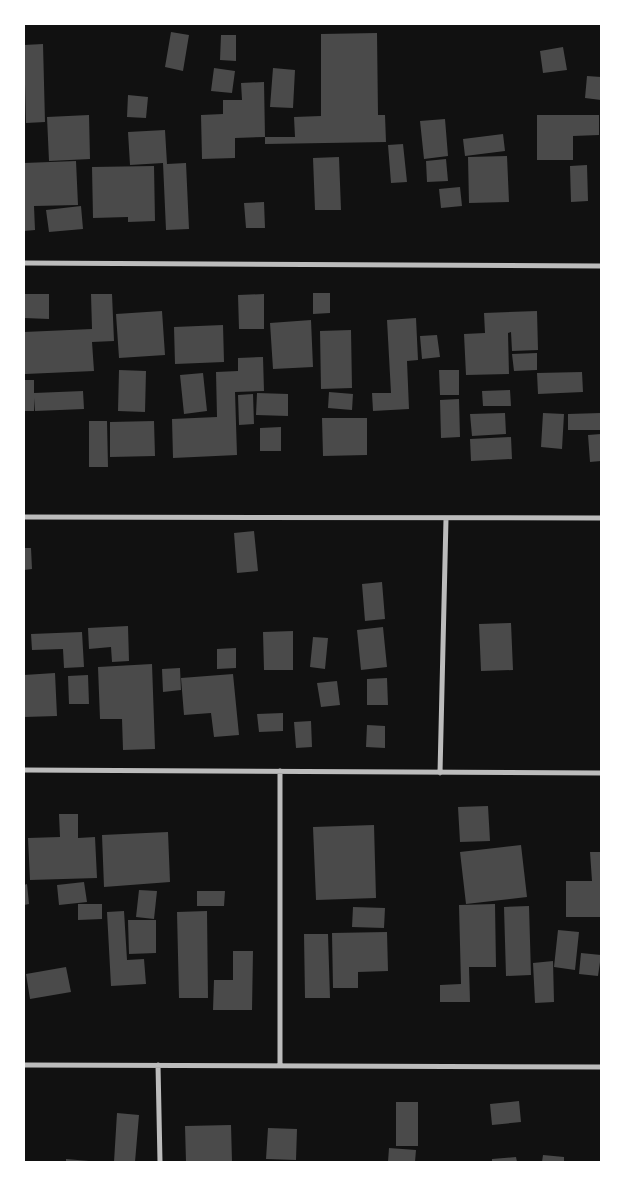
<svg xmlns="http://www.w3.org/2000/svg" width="625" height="1186" viewBox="0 0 625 1186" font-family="Lato,sans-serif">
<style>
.building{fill:#4a4a4a}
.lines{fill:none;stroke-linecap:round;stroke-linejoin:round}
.minor{stroke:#bcbcbc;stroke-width:5}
</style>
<rect width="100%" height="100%" fill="#111"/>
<path class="building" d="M171,32l18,3 -6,36 -18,-4z
M377,33l1,82h7l1,27 -121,2v-7h30l-1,-20 27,-1v-82z
M221,35h15v26l-16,-1z
M43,44l2,78 -19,1 -2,-78z
M563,47l4,23 -24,3 -3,-22z
M214,68l21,3 -3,22 -21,-2z
M273,68l22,2 -2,38 -23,-1z
M587,76l14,1v23l-16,-2z
M264,82l1,55 -30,1v20l-33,1 -1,-44 22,-1v-14h19l-1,-17z
M128,95l20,2 -2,21 -19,-1z
M89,115l1,44 -41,2 -2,-44z
M537,115h62v20l-26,1v24h-36z
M445,119l3,37 -24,3 -4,-38z
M165,130l2,34 19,-1 3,66 -23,1 -3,-67 -33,2 -2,-33z
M503,134l2,17 -40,5 -2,-17z
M403,144l4,38 -16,1 -3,-38z
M507,156l2,46 -40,1 -1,-46z
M339,157l2,53h-26l-2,-52z
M446,159l2,22 -21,1 -1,-21z
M76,161l2,44 -44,1 1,24 -11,1v-68z
M587,165l1,36 -17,1 -1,-36z
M154,166l1,55 -27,1v-5l-35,1 -1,-51z
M460,187l2,19 -21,2 -2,-19z
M264,202l1,26h-19l-2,-25z
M81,206l2,23 -34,3 -3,-22z
M313,293h17v20l-17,1z
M24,294h25v25l-25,-1z
M91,294h21l2,47 -22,1 2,29 -69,3 -1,-42 68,-3z
M264,294v35h-25l-1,-34z
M162,311l3,44 -46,3 -3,-44z
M537,311l1,39 -26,1 -1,-19 -3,1 1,41 -43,1 -2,-41 21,-1 -1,-20z
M416,318l2,42 -11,1 2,48 -36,2 -1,-18h19l-4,-73z
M311,320l2,47 -40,2 -3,-46z
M223,325l1,37 -49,2 -1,-37z
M351,330l1,58 -31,1 -1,-58z
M437,335l3,22 -18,2 -2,-23z
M537,353v17l-23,1 -2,-17z
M263,357l1,34 -29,1 2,63 -64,3 -1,-39 45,-2 -1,-45 22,-1v-13z
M119,370l27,1 -1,41 -27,-1z
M439,370h20v25h-19z
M582,372l1,20 -45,2 -1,-21z
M203,373l4,38 -23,3 -4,-39z
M24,380h10v13l49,-2 1,18 -49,2 -1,-13v13h-10z
M510,390l1,16h-28l-1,-15z
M329,392l24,2 -1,16 -24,-2z
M257,393l31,1v22l-32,-1z
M253,394l1,30 -15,1 -1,-30z
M459,399l1,38 -19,1 -1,-38z
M505,413l1,21 -34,2 -2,-22z
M543,413l21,1 -2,35 -21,-2z
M601,413v17h-33v-16z
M322,418h45v37l-44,1z
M89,421h18l1,46h-19z
M154,421l1,35 -45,1v-35z
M281,427v24h-21v-23z
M601,434v27l-11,1 -2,-27z
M511,437l1,22 -41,2 -1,-22z
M254,531l4,40 -21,2 -3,-40z
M24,548h7l1,21 -8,1z
M382,582l3,37 -20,2 -3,-37z
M511,623l2,47 -32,1 -2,-47z
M128,626l1,35 -17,1 -1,-15 -22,2 -1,-21z
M383,627l4,40 -26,3 -4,-40z
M293,631v39h-29l-1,-38z
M82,632l2,35 -20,1 -1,-19 -31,1 -1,-16z
M313,637l15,1 -3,31 -15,-2z
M236,648v20l-19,1v-20z
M152,664l3,85 -32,1 -1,-31h-22l-2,-52z
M180,668l1,22 -18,2 -1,-23z
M55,673l2,43 -33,1v-42z
M233,674l6,61 -25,2 -3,-24 -27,2 -3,-37z
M88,675l1,29h-20l-1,-28z
M387,678l1,27h-21v-26z
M337,681l3,24 -19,2 -4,-24z
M283,713v18l-24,1 -2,-18z
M311,721l1,26 -16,1 -2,-26z
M367,725l18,1v22l-19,-1z
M488,806l2,35 -30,1 -2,-35z
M59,814h19v24l17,-1 2,41 -67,2 -2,-42 32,-1z
M374,825l2,73 -60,2 -3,-73z
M168,832l2,50 -66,5 -2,-52z
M521,845l6,52 -61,7 -6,-52z
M590,852h11v65h-35v-36h26z
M84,882l3,20 -28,3 -2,-20z
M27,884l2,20 -5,1v-20z
M139,890l18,1 -3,28 -18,-2z
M197,891h28l-1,15h-27z
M78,904h24v15l-24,1z
M495,904l1,63h-27l1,35h-30v-17l21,-1 -2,-79z
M529,906l2,69 -25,1 -2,-69z
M353,907l32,1 -1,20 -32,-1z
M124,911l3,49 17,-1 2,25 -35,2 -4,-74z
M207,911l1,87h-29l-2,-86z
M128,920h28v33l-27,1z
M558,930l21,2 -4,38 -21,-3z
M387,932l1,39 -30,1v16h-25l-1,-55z
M304,934h24l2,64h-25z
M233,951h20l-1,59h-39l1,-30h19z
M581,953l20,2 -3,21 -19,-2z
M553,961l1,41 -19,1 -2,-40z
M66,967l5,25 -41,7 -4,-25z
M519,1101l2,21 -29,3 -2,-21z
M396,1102h22v44h-22z
M117,1113l22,2 -4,47h-21z
M231,1125l1,37h-46l-1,-36z
M268,1128l29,1 -1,31 -30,-1z
M389,1148l27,2 -1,12h-27z
M543,1155l21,2v5h-22z
M516,1157l1,5h-25v-3z
M66,1159l23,2v1h-23z"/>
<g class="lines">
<path class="minor" d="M24,263l577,3
M24,517l577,1
M24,770l577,3
M440,773l6,-254
M24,1065l577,2
M158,1065l2,97
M280,1066v-295"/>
</g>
<rect width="625" height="1186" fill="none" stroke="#ffffff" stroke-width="50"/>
</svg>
